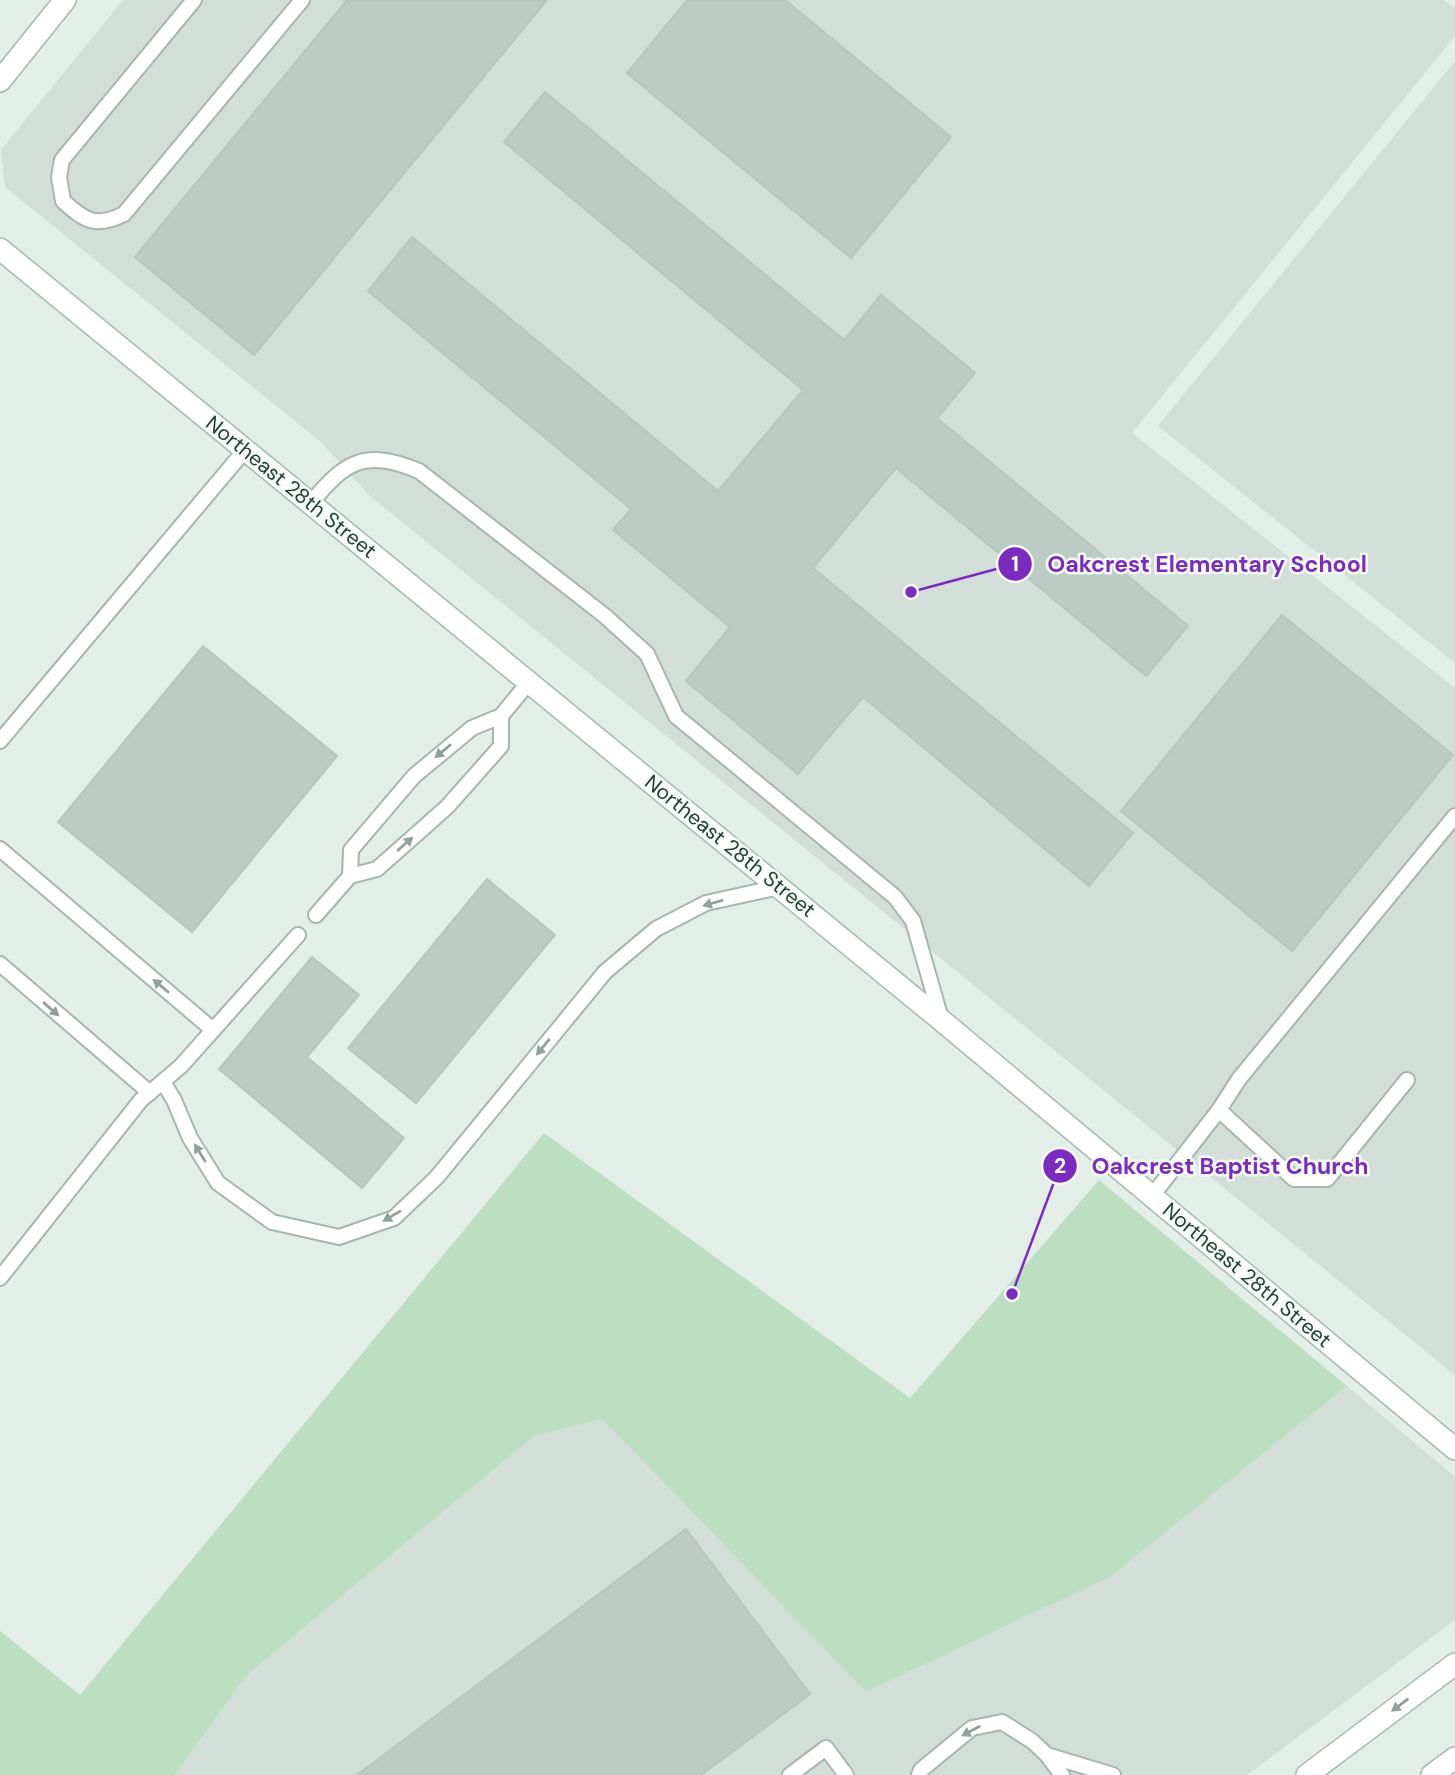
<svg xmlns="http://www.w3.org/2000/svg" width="1455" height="1775" viewBox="0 0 1455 1775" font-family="'DM Sans',sans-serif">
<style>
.built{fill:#d2ded7}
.green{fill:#bcdfc2}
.building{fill:#bccbc4;stroke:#b6c7be;stroke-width:2}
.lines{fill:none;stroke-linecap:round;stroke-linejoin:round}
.lane-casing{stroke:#a6b6af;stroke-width:18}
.street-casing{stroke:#a6b6af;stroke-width:24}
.secondary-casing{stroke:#a2baaf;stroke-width:24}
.lane{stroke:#fff;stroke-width:14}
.street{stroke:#fff;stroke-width:21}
.secondary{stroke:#fff;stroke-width:21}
.oneway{fill:#90a09a}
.labels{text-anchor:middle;stroke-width:5;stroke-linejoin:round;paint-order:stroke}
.street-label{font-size:21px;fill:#224035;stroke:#f4faf6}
.leader{fill:none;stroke:#7b2cbf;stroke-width:2.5}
.callout-dot{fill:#7b2cbf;stroke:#f4faf6;stroke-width:2.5}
.mark-label{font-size:21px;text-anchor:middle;font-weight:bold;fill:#fff}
.callout-label{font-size:23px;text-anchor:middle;font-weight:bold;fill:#7b2cbf;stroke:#f4faf6;stroke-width:5;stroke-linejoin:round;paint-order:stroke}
</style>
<rect width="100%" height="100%" fill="#e4eee8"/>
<path class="built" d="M123,0h1321l11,8v28l-323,397 323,255v687l-1085,-879 -49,-54 -316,-255 -4,-37z
M1455,61v602l-297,-237z
M1347,1386l108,91v143l-208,155h-1072l71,-99 288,-240 67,-18 265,274 244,-115z"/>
<path class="green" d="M544,1133l366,265 189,-218 248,206 -237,191 -244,115 -264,-273 -68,17 -288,240 -71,99h-175v-144l80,64z"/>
<path class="building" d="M347,0h200l-293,355 -119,-98z
M687,0h98l166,137 -100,121 -224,-185z
M545,92l299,248 37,-45 94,78 -38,45 251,208 -42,50 -250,-208 -83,100 320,265 -44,53 -226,-189 -65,77 -112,-93 44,-54 -117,-97 18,-21 -263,-218 44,-54 306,254 85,-101 -299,-248z
M1282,615l171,140 -161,196 -171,-140z
M203,646l134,110 -145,176 -134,-110z
M487,879l68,56 -139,168 -68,-55z
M312,957l47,38 -52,62 97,81 -42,50 -143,-119z
M686,1529l124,165 -109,81h-344z"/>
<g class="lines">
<defs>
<path id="lane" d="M194,0l-132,160 -3,17 4,24c22,20 33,27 61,13l178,-214
M310,504c36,-44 55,-55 109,-33l186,145 42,38 29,62 219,181 18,24 28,98
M501,716v30l-54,61 -70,62 -27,7 1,-26 63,-74 58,-48 29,-12 28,-34
M0,741l245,-291
M0,849l213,181
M316,915l34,-39
M0,964l150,129
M1407,1080l-80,99h-33l-75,-69 20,-31 216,-263
M163,1082l11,18 16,38 28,45 54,39 67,15 55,-19 43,-41 168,-205 51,-43 50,-26 73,-16
M1152,1196l67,-86
M0,1278l141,-178 40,-34 117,-131
M1047,1755l15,20
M790,1775l36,-27 20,27
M919,1775l2,-5 51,-42 30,-6 30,19 15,14 66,20"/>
<path id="street" d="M0,81l65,-81"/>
<path id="secondary" d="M0,249l941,771 514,429
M1307,1775l148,-111
M1432,1775l23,-17"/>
</defs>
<use href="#lane" class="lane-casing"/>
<use href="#street" class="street-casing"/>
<use href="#secondary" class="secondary-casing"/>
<use href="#lane" class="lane"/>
<use href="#street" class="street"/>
<use href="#secondary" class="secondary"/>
</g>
<defs><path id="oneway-solid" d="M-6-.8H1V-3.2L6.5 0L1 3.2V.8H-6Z" transform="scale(1.75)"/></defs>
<g class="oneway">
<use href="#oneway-solid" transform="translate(443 751) rotate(140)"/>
<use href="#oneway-solid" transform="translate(405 844) rotate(-42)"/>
<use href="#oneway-solid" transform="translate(713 903) rotate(164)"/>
<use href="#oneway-solid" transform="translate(161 986) rotate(-140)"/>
<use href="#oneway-solid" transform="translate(51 1009) rotate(41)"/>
<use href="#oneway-solid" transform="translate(543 1047) rotate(129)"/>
<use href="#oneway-solid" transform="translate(200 1153) rotate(-122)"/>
<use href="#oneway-solid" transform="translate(392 1216) rotate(149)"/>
<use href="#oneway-solid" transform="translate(1400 1705) rotate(143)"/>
<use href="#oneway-solid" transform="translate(971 1731) rotate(152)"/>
</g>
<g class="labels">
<g class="street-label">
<text transform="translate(291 487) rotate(39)" y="7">Northeast 28th Street</text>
<text transform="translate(730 846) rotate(39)" y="7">Northeast 28th Street</text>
<text transform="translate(1247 1275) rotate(40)" y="7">Northeast 28th Street</text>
</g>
</g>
<path class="leader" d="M911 592L1015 564M1012 1294L1060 1166"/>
<g class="callout-dot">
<circle cx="911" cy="592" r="7"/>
<circle cx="1012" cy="1294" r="7"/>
<circle cx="1015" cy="564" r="18"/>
<circle cx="1060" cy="1166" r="18"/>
</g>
<g class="mark-label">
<text x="1015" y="571">1</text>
<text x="1060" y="1173">2</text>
</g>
<g class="callout-label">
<text x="1207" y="572">Oakcrest Elementary School</text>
<text x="1230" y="1174">Oakcrest Baptist Church</text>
</g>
</svg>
